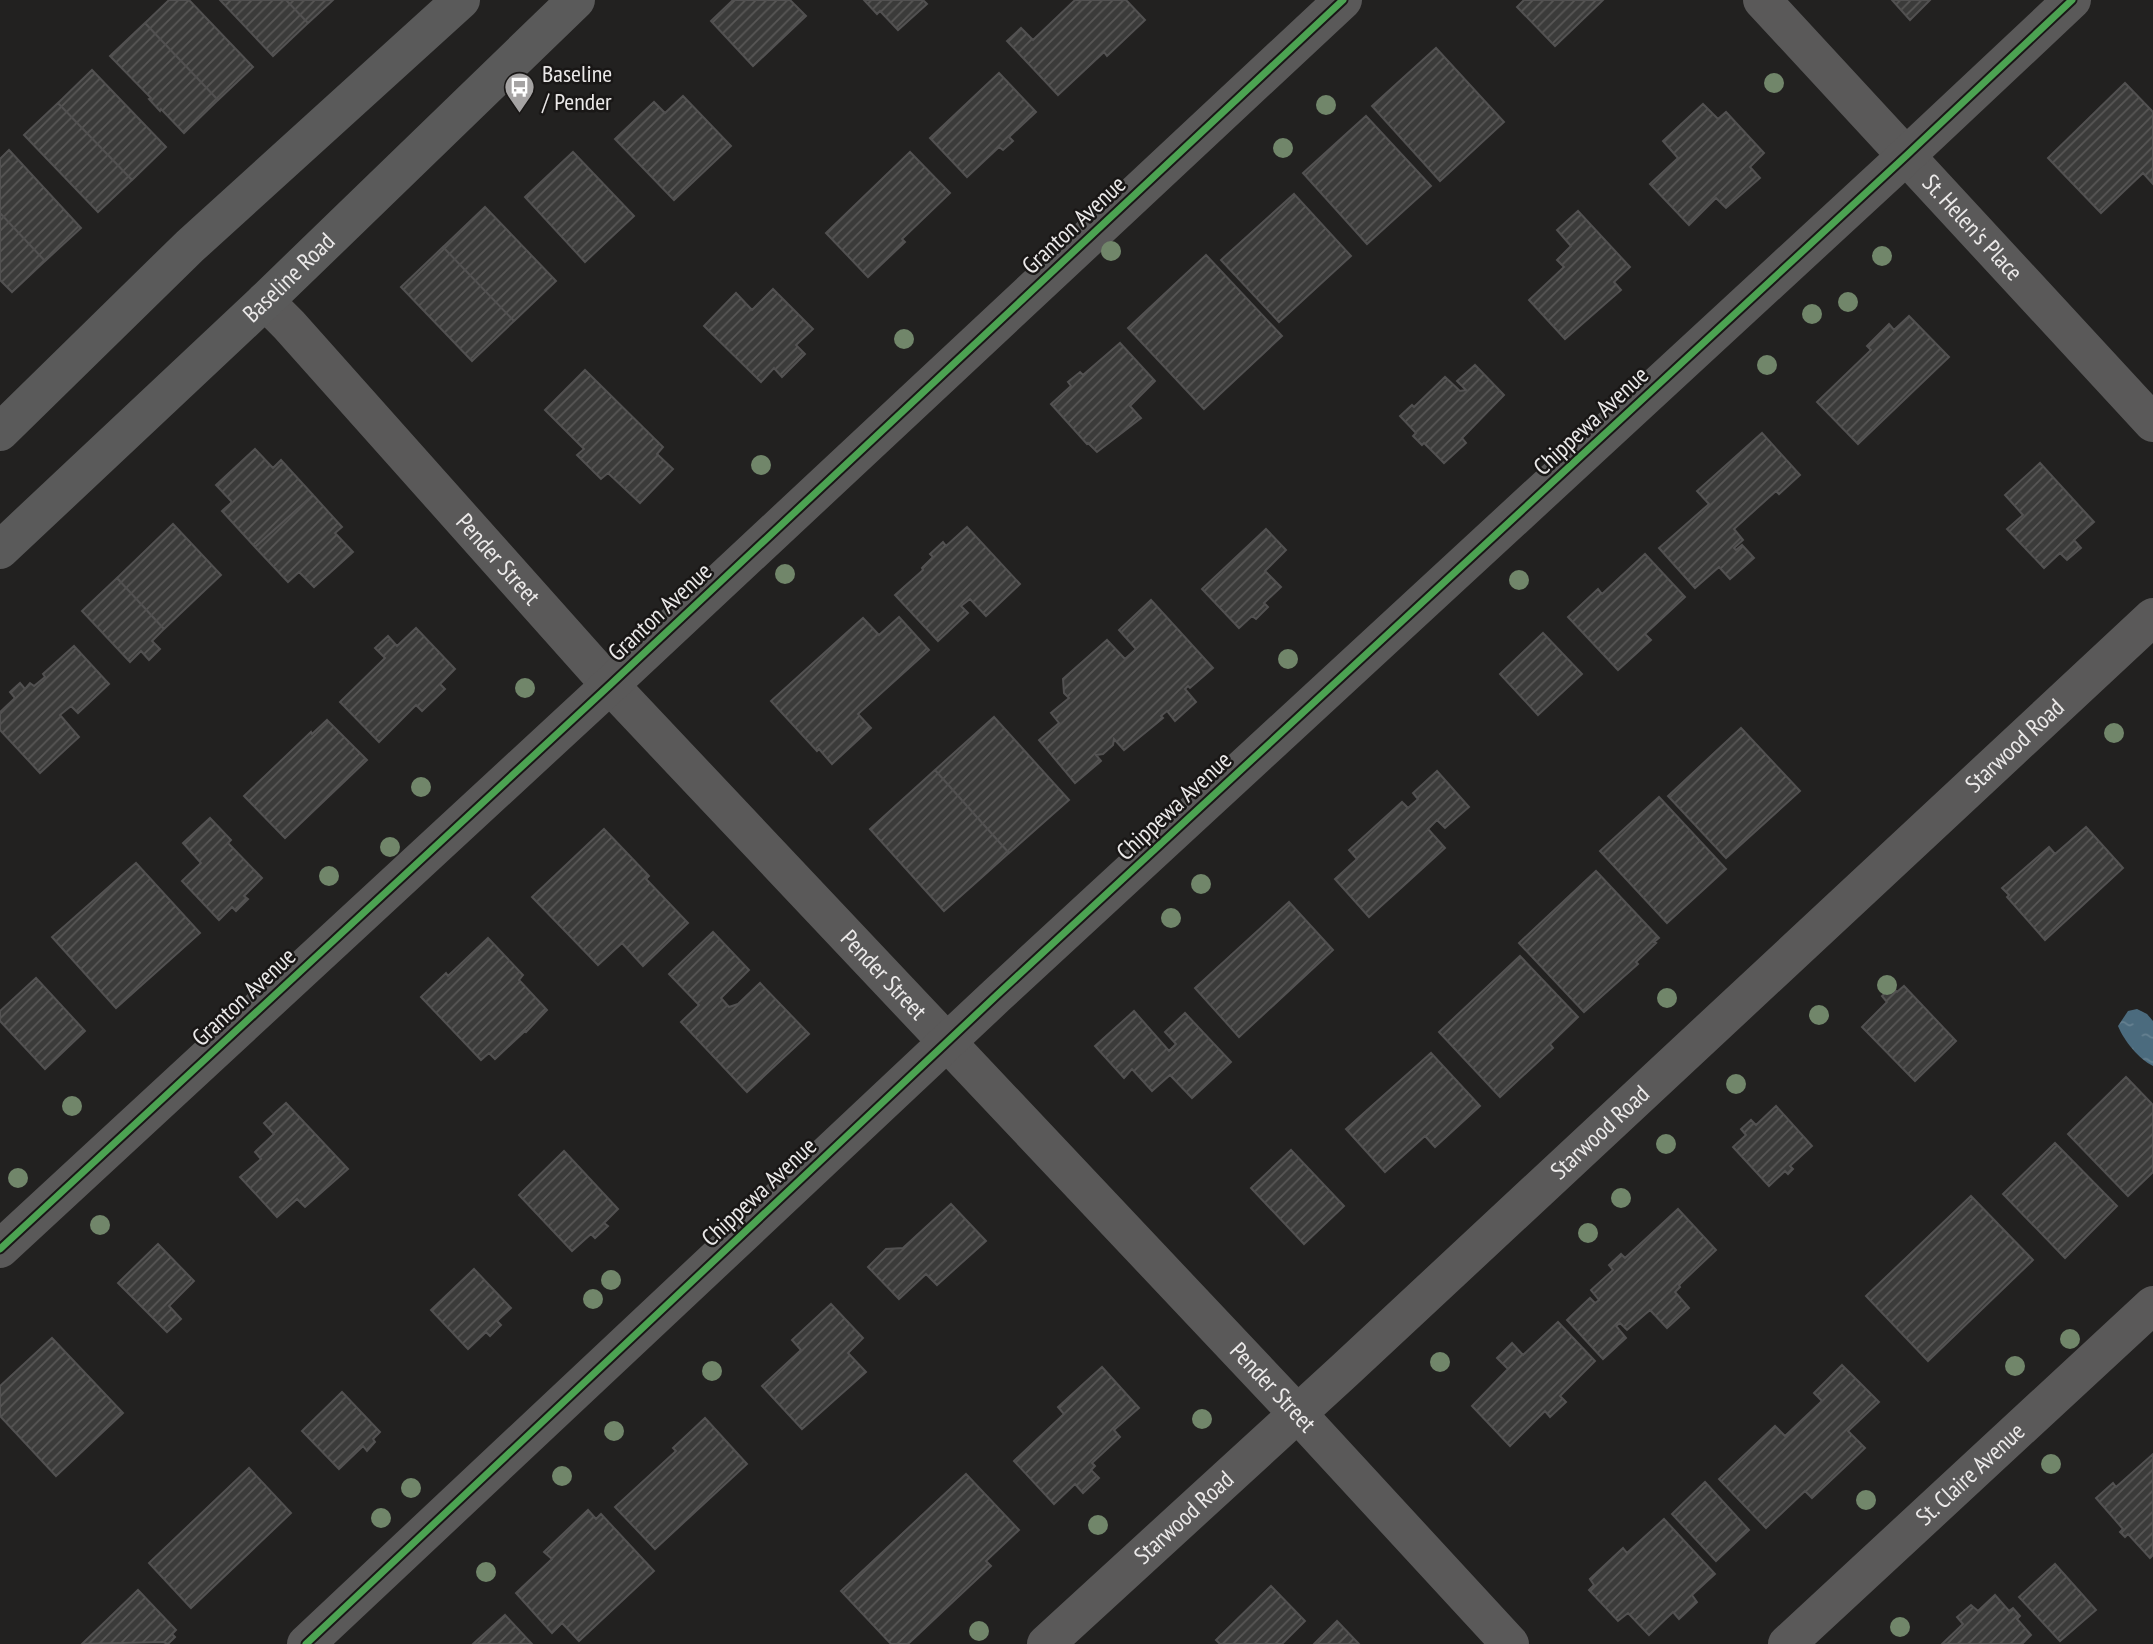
<svg xmlns="http://www.w3.org/2000/svg" width="2153" height="1644" viewBox="0 0 2153 1644" font-family="'PT Sans Narrow',sans-serif">
<style>
.water{fill:url(#water-ripples)}
.building{fill:url(#building-hatch);stroke:#525151;stroke-width:2}
.lines{fill:none;stroke-linecap:round;stroke-linejoin:round}
.minor{stroke:#5a5959;stroke-width:38}
.primary{stroke:#5a5a5a;stroke-width:38}
.cycleway-casing{stroke:#191716;stroke-width:11}
.cycleway{stroke:#4ca352;stroke-width:7}
.tree{fill:#71866a}
.labels{text-anchor:middle;stroke-width:5;stroke-linejoin:round;paint-order:stroke}
.poi-label{font-size:24px;fill:#ebe9e9;stroke:#191716;text-anchor:start}
.street-label{font-size:24px;fill:#ebe9e9;stroke:#191716}
</style>
<defs>
<pattern id="water-ripples" width="26" height="14" patternUnits="userSpaceOnUse" patternTransform="scale(1.75)"><rect width="26" height="14" fill="#4b6b7e"/><path d="M2 4q2-2 4 0t4 0M15 11q2-2 4 0t4 0" fill="none" stroke="#658090"/></pattern>
<pattern id="building-hatch" width="6" height="6" patternUnits="userSpaceOnUse" patternTransform="scale(1.75)"><rect width="6" height="6" fill="#3b3b3a"/><path d="M-1 1l2-2M0 6l6-6M5 7l2-2" fill="none" stroke="#585756"/></pattern>
</defs>
<rect width="100%" height="100%" fill="#222120"/>
<path class="water" d="M2137,1009l10,5 6,7v45c-14,-7 -29,-25 -35,-40l10,-15z"/>
<path class="building" d="M169,0h20l64,67 -35,33 -73,-77z
M220,0h66l22,23 -35,33z
M286,0h47l-25,23z
M733,0h57l16,16 -53,50 -42,-45z
M864,0h59l4,4 -29,26 -18,-19 -3,3z
M1075,0h51l19,20 -38,36 -3,-4 -46,43 -51,-54 14,-13 12,12z
M1524,0h79l-48,46 -38,-39z
M1892,0h38l-20,20z
M145,23l73,77 -34,33 -23,-24 -1,2 -11,-12 2,-1 -41,-42z
M1436,48l68,74 -64,59 -68,-75z
M92,70l74,77 -34,33 -74,-77z
M999,73l37,39 -27,25 4,4 -10,9 -4,-3 -32,30 -37,-39z
M2125,83l28,29v72l-10,-11 -42,40 -53,-55z
M683,96l48,50 -57,54 -59,-61 39,-37 11,11z
M58,103l74,77 -34,32 -74,-77z
M1703,104l15,15 8,-7 38,41 -14,14 10,11 -34,30 -10,-10 -27,27 -39,-41 28,-26 -15,-17z
M1366,116l65,70 -64,58 -64,-71z
M9,150l72,78 -36,33 -45,-48v-54z
M573,152l61,64 -49,46 -60,-65z
M910,152l40,41 -48,46 3,3 -37,35 -42,-44z
M1294,194l57,62 -72,66 -58,-62z
M485,207l71,74 -42,40 -71,-74z
M1578,211l52,56 -16,15 7,8 -56,49 -36,-39 35,-33 -7,-7 14,-14 -14,-16z
M0,213l45,48 -33,31 -12,-12z
M443,247l71,74 -42,40 -71,-74z
M1206,255l76,81 -78,73 -76,-81z
M773,289l40,40 -17,16 9,9 -23,23 -8,-9 -13,14 -57,-56 32,-33 16,17z
M1909,316l40,41 -91,87 -41,-42 54,-52 -4,-4 22,-22 5,6z
M1120,343l35,38 -25,25 11,12 -44,34 -9,-9 -1,1 -36,-40 20,-18 -3,-4 12,-10 3,3z
M1475,365l29,30 -42,43 4,5 -22,20 -20,-20 -2,2 -9,-9 3,-3 -16,-17 12,-11 2,2 31,-30 15,14 6,-1 -9,-9z
M585,370l78,77 -6,7 16,15 -33,34 -32,-30 -7,6 -24,-24 7,-6 -39,-39z
M1762,433l38,42 -21,19 -3,-3 -42,38 9,11 -9,8 2,2 6,-5 12,13 -24,21 -11,-12 -24,21 -36,-40 50,-44 -12,-13z
M255,449l18,19 8,-8 32,35 -58,52 -33,-36 10,-9 -16,-17z
M2040,463l54,59 -20,18 7,8 -14,12 -7,-7 -16,15 -37,-39 16,-14 -18,-20z
M313,495l29,32 -7,6 18,19 -39,35 -15,-15 -11,10 -33,-35z
M173,524l48,51 -57,54 -47,-51z
M967,527l53,57 -34,32 -16,-17 -9,7 7,7 -30,28 -43,-46 28,-25 -1,-2 11,-11 -3,-3 13,-12 3,4z
M1266,529l20,21 -21,21 16,16 -17,16 4,4 -12,12 -4,-3 -13,12 -37,-39z
M1645,554l40,43 -40,37 6,6 -33,30 -50,-53 30,-28 4,5z
M117,578l47,51 -12,12 8,8 -11,11 -8,-9 -11,11 -48,-51z
M1151,600l62,68 -23,20 -2,-2 -3,3 11,13 -21,19 -8,-10 -6,5 2,2 -39,32 -10,-11 -1,6 -10,9 -7,1 5,6 -26,22 -36,-43 20,-17 -8,-10 18,-15 -5,-5 -1,-14 44,-39 18,19 11,-10 -17,-19z
M899,617l30,33 -71,64 13,14 -39,36 -13,-15 -2,2 -46,-50 92,-83 16,17z
M416,628l39,41 -15,15 5,5 -23,22 -6,-6 -37,37 -39,-40 45,-44 -10,-10 13,-12 9,10z
M1543,633l39,41 -44,41 -38,-41z
M74,646l35,38 -31,29 -7,-7 -11,9 19,22 -39,36 -40,-43v-18l15,-14 -5,-6 10,-9 5,6 5,-6 4,3 11,-9 -2,-3z
M994,717l75,83 -60,53 -74,-83z
M327,720l40,40 -82,78 -41,-42 67,-64 1,2z
M1741,728l59,63 -74,67 -58,-62z
M935,770l74,83 -65,58 -74,-82z
M1437,771l32,36 -24,21 -8,-8 -9,9 17,19 -76,69 -34,-38 22,-20 -8,-9 53,-48 6,6 10,-9 -5,-6z
M1659,797l67,72 -59,54 -67,-72z
M210,818l21,22 -3,3 34,35 -18,18 4,3 -12,12 -4,-4 -13,13 -37,-39 19,-18 -18,-20z
M2086,827l37,41 -78,72 -38,-43 2,-2 -7,-7 47,-41 6,7z
M604,829l45,47 -3,3 42,44 -45,43 -21,-23 -24,22 -66,-68z
M136,863l64,70 -84,75 -64,-71z
M1596,871l63,67 -5,4 2,1 -20,19 2,2 -54,48 -65,-69z
M1289,902l44,48 -94,87 -44,-49z
M713,932l36,38 -28,28 8,9 9,-3 22,-21 49,51 -62,58 -66,-70 18,-17 -30,-31z
M488,938l35,37 -4,5 28,30 -21,22 -1,-1 -30,28 -6,-6 -8,7 -60,-63 25,-24 2,3z
M1520,956l58,61 -28,27 3,4 -53,49 -61,-65z
M36,978l49,53 -40,38 -45,-48v-10z
M1904,986l52,55 -41,40 -53,-54 25,-25 -5,-6 10,-9 5,5z
M1134,1011l35,40 7,-7 -11,-12 20,-19 46,49 -39,36 -22,-23 -18,16 -20,-22 -8,9 -29,-32z
M1431,1053l49,53 -45,41 -10,-11 -40,36 -39,-43z
M2126,1077l27,28v67l-25,24 -60,-62z
M286,1103l62,66 -43,38 -8,-8 -20,18 -37,-40 21,-18 -6,-7 19,-18 -10,-11z
M1776,1106l36,40 -22,20 3,3 -5,5 -3,-3 -16,15 -36,-39 13,-12 -5,-6 10,-9 5,5z
M2055,1143l62,63 -52,52 -62,-64z
M1291,1150l53,56 -40,38 -53,-56z
M564,1151l54,58 -14,14 4,3 -13,12 -4,-4 -19,17 -53,-56z
M1971,1196l62,64 -105,101 -62,-65z
M951,1204l35,37 -49,44 -11,-11 -27,25 -31,-32 18,-18 17,-1z
M1678,1209l38,41 -37,35 1,2 -5,5 14,16 -22,20 -17,-18 -23,20 -7,-7 -4,3 10,12 -23,21 -36,-39 23,-22 5,5 4,-3 -8,-10 22,-20 -4,-5 12,-11 4,4z
M158,1244l36,37 -25,25 12,13 -14,13 -49,-49z
M474,1269l37,39 -14,13 4,4 -11,11 -4,-4 -18,17 -37,-39z
M831,1304l32,34 -15,15 18,19 -64,57 -40,-43 39,-36 -9,-10z
M1558,1322l37,39 -35,35 6,6 -16,15 -5,-6 -35,35 -38,-40 36,-37 -11,-11 15,-15 11,12z
M52,1338l71,75 -67,63 -56,-60v-30z
M1842,1365l37,37 -31,29 17,17 -53,50 -7,-7 -39,37 -47,-49 56,-53 10,10 37,-35 -8,-8z
M1102,1367l37,41 -25,22 6,7 -28,26 3,3 -4,4 8,8 -16,15 -8,-9 -21,20 -40,-43 50,-47 -6,-7z
M342,1392l38,40 -7,7 2,3 -8,9 -4,-5 -24,23 -37,-38z
M705,1418l42,46 -92,85 -40,-42 61,-56 -3,-3z
M2153,1454v101l-3,3 -22,-24 -3,3 -5,-5 3,-3 -27,-31 17,-15 3,4z
M249,1468l42,45 -100,95 -42,-45z
M966,1474l53,56 -33,31 5,5 -83,78h-17l-50,-53z
M1705,1482l44,48 -33,31 -44,-47z
M588,1510l8,9 5,-5 53,57 -75,70 -17,-18 -10,10 -36,-40 36,-34 -8,-7z
M1664,1519l51,55 -23,21 5,7 -18,17 -6,-7 -24,23 -21,-22 -10,8 -29,-31 5,-5 -4,-6 33,-31 4,5z
M2055,1564l41,46 -36,31 -41,-44z
M1271,1586l34,35 -23,23h-62l-4,-4z
M138,1590l38,40 -4,4 3,3 -7,7 -5,-2 -81,2z
M1995,1595l14,16 4,-3 7,8 -3,3 14,16 -9,9h-80l21,-20 -6,-7 14,-12 7,6z
M505,1615l27,29h-59z
M1337,1621l22,23h-45z"/>
<g class="lines">
<g class="minor">
<path id="s1" d="M1762,0l391,423"/>
<path id="s2" d="M265,301l24,24 321,360 687,728 213,231"/>
<path d="M0,1249l610,-564 733,-685"/>
<path d="M306,1644l691,-649 910,-840 165,-155"/>
<path id="s3" d="M1046,1644l299,-274 808,-753"/>
<path id="s4" d="M1787,1644l366,-339"/>
</g>
<g class="primary">
<path d="M0,432l190,-186 271,-246"/>
<path id="s5" d="M0,550l265,-249 311,-301"/>
</g>
<defs>
<path id="cycleway" d="M0,1249l610,-564 733,-685
M306,1644l691,-649 910,-840 165,-155"/>
</defs>
<use href="#cycleway" class="cycleway-casing"/>
<use href="#cycleway" class="cycleway"/>
</g>
<g class="tree">
<circle cx="1774" cy="83" r="10"/>
<circle cx="1326" cy="105" r="10"/>
<circle cx="1283" cy="148" r="10"/>
<circle cx="1111" cy="251" r="10"/>
<circle cx="1882" cy="256" r="10"/>
<circle cx="1848" cy="302" r="10"/>
<circle cx="1812" cy="314" r="10"/>
<circle cx="904" cy="339" r="10"/>
<circle cx="1767" cy="365" r="10"/>
<circle cx="761" cy="465" r="10"/>
<circle cx="785" cy="574" r="10"/>
<circle cx="1519" cy="580" r="10"/>
<circle cx="1288" cy="659" r="10"/>
<circle cx="525" cy="688" r="10"/>
<circle cx="2114" cy="733" r="10"/>
<circle cx="421" cy="787" r="10"/>
<circle cx="390" cy="847" r="10"/>
<circle cx="329" cy="876" r="10"/>
<circle cx="1201" cy="884" r="10"/>
<circle cx="1171" cy="918" r="10"/>
<circle cx="1887" cy="985" r="10"/>
<circle cx="1667" cy="998" r="10"/>
<circle cx="1819" cy="1015" r="10"/>
<circle cx="1736" cy="1084" r="10"/>
<circle cx="72" cy="1106" r="10"/>
<circle cx="1666" cy="1144" r="10"/>
<circle cx="18" cy="1178" r="10"/>
<circle cx="1621" cy="1198" r="10"/>
<circle cx="100" cy="1225" r="10"/>
<circle cx="1588" cy="1233" r="10"/>
<circle cx="611" cy="1280" r="10"/>
<circle cx="593" cy="1299" r="10"/>
<circle cx="2070" cy="1339" r="10"/>
<circle cx="1440" cy="1362" r="10"/>
<circle cx="2015" cy="1366" r="10"/>
<circle cx="712" cy="1371" r="10"/>
<circle cx="1202" cy="1419" r="10"/>
<circle cx="614" cy="1431" r="10"/>
<circle cx="2051" cy="1464" r="10"/>
<circle cx="562" cy="1476" r="10"/>
<circle cx="411" cy="1488" r="10"/>
<circle cx="1866" cy="1500" r="10"/>
<circle cx="381" cy="1518" r="10"/>
<circle cx="1098" cy="1525" r="10"/>
<circle cx="486" cy="1572" r="10"/>
<circle cx="1900" cy="1627" r="10"/>
<circle cx="979" cy="1631" r="10"/>
</g>
<defs>
<symbol id="bus-pin" viewBox="-11 -11 22 30"><path d="M0 17L-7.5 6A9.5 9.5 0 1 1 7.5 6Z" fill="#a5a3a3" stroke="#191716"/><path d="M-5-6H5V4H4V6H2V4H-2V6H-4V4H-5ZM-3.5-4V0h7V-4ZM-3.5 1.2v1.5H-2V1.2ZM2 1.2v1.5H3.5V1.2Z" fill="#fff"/></symbol>
</defs>
<g fill-rule="evenodd">
<use href="#bus-pin" x="502" y="70" width="35" height="47"/>
</g>
<g class="labels">
<g class="poi-label">
<text x="542" y="82">Baseline<tspan x="542" dy="28">/ Pender</tspan></text>
</g>
<g class="street-label">
<text transform="translate(1074 225) rotate(-43)" y="8">Granton Avenue</text>
<text dy="8" stroke="none"><textPath href="#s1" startOffset="310">St. Helen's Place</textPath></text>
<text dy="8" stroke="none"><textPath href="#s5" startOffset="397">Baseline Road</textPath></text>
<text transform="translate(1591 421) rotate(-43)" y="8">Chippewa Avenue</text>
<text dy="8" stroke="none"><textPath href="#s2" startOffset="348">Pender Street</textPath></text>
<text transform="translate(660 612) rotate(-43)" y="8">Granton Avenue</text>
<text dy="8" stroke="none"><textPath href="#s3" startOffset="1321">Starwood Road</textPath></text>
<text transform="translate(1174 806) rotate(-43)" y="8">Chippewa Avenue</text>
<text dy="8" stroke="none"><textPath href="#s2" startOffset="915">Pender Street</textPath></text>
<text transform="translate(244 997) rotate(-43)" y="8">Granton Avenue</text>
<text dy="8" stroke="none"><textPath href="#s3" startOffset="754">Starwood Road</textPath></text>
<text transform="translate(759 1192) rotate(-43)" y="8">Chippewa Avenue</text>
<text dy="8" stroke="none"><textPath href="#s2" startOffset="1482">Pender Street</textPath></text>
<text dy="8" stroke="none"><textPath href="#s4" startOffset="250">St. Claire Avenue</textPath></text>
<text dy="8" stroke="none"><textPath href="#s3" startOffset="187">Starwood Road</textPath></text>
</g>
</g>
</svg>
